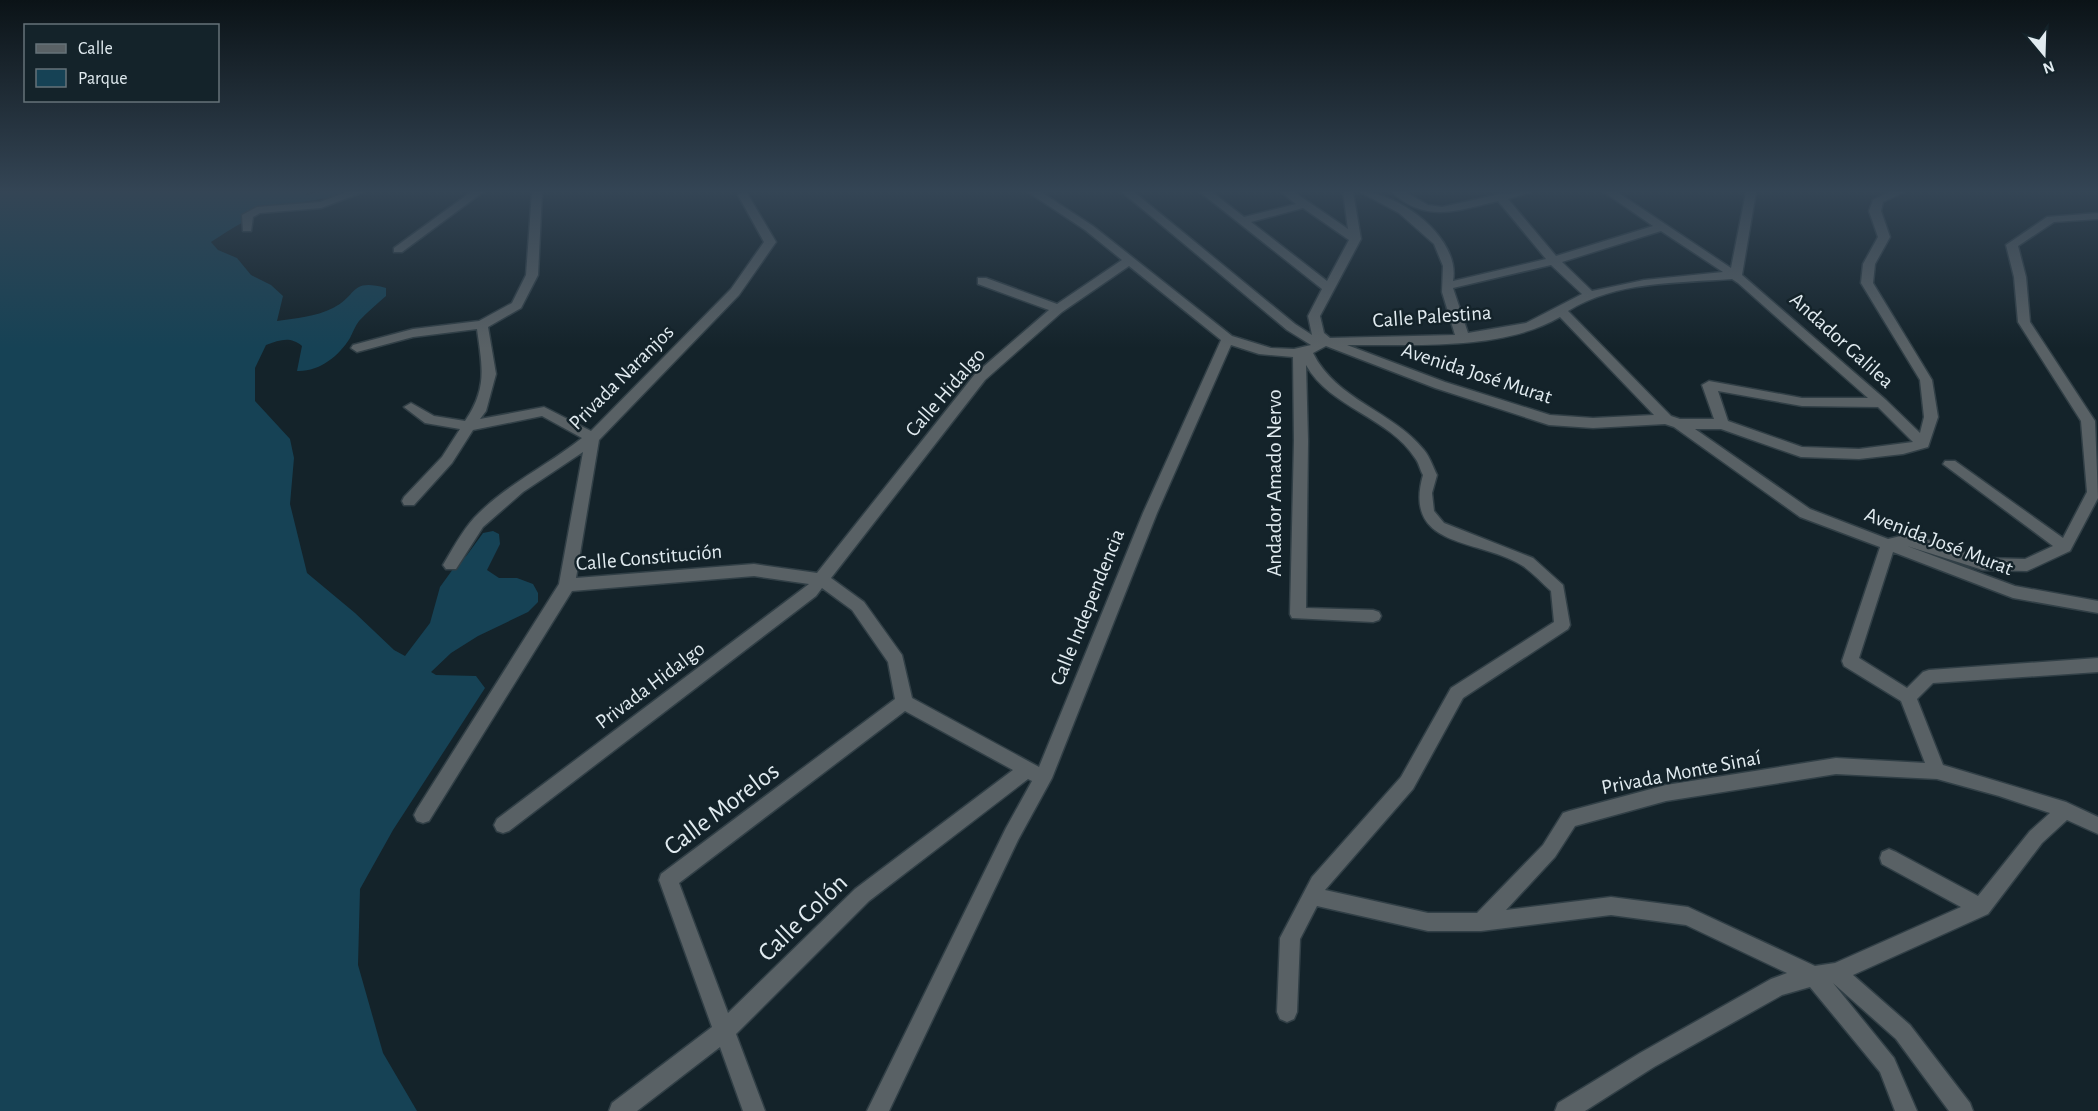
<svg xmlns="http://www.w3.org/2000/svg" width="2098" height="1111" viewBox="0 0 2098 1111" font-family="'Alegreya Sans',sans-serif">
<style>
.green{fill:#164255}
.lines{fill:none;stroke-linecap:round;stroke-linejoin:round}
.minor-casing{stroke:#313f46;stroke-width:3}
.minor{fill:#596165;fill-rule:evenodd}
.labels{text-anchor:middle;stroke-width:5;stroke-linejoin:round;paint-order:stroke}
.street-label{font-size:21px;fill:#e1ebf0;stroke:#14232a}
.near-street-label{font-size:26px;fill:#e1ebf0;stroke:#14232a}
</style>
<rect width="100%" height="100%" fill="#14232a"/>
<path class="green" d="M0,192h308l-3,3 14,-3h34c-24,7 -48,9 -72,14 -22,5 -52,24 -70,36l7,8 19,8 14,17 20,10 12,11 -6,25c19,-3 38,-4 56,-13 25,-12 16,-30 53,-20v8c-9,8 -19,16 -27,25 -4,5 -6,11 -9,17 -11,18 -31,34 -53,33l5,-25c-12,-10 -22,-6 -36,-1l-11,23v33l35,38 4,19 -4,46 17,69 48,40 39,37 11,6 25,-33 10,-36 13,-18 14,-14 16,-22 10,-2 6,3 1,10 -13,26 12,8h18l16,6 5,9v9l-10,10 -50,24 -27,17 -20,19 5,3 40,1 9,12 -92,142 -33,59 -2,76 25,88 34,58h-417z"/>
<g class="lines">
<defs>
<path id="minor" d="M347,192h16l-42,16 -61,5 -7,4 -2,14h-8l-1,-16 15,-8 63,-5z
M471,192h12l-81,60h-8v-4z
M532,192h10l-4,83 -17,33 -33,19 8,47 -10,37 -6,8 64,-12 47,24 140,-142 33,-47 -26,-47 1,-2h8l29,49 -37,53 -140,145 -23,138 178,-14 63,9 158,-199 74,-64 -71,-26v-6h8l71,26 65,-44 -37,-30 -57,-38h13l52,34 139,110 39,12 23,1 17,-4 -24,-15 -165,-138h12l161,132 17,11 -4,-19 14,-27 -122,-97h12l32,25 52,-13 -15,-12h13l54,37 -5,-37h10l8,47 -41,77 4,17 6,5 125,-3 -13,-43 1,-26 -9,-22 -35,-31 -39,-21c39,0 101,46 93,89l93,-22 -48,-58c-39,9 -73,23 -106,-9h13l23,13 14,2 58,-13 31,-2 -23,7 48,57 97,-30 -49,-34h13l114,76 15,-76h10l-14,83 144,125 34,33 4,-16 -4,-37 -59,-97 2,-19 15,-27 -9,-26 4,-11 16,-8h15l-21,10 -2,9 9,26 -15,27 -2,19 59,97 6,37 -10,30 -25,7 -44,5 -58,-2 -80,-28h-26l115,80 78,30 21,-5 74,24 42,1 28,-13 -110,-82 2,-3h10l108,77 24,-46 -6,-71 -63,-99 -4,-45 -8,-32 41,-28 51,-4v6l-44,3 -36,24 8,31 4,45 65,99 3,77 -28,53 -43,20 -44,-1 -76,-24 108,40 83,15v12l-85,-15 -120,-46 -34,106 48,30 16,-16 6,-2 169,-12v14l-165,11 -16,16 26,66 123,37 32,15v17l-31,-14 -25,23 -54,71 -135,61 57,50 60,78 3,8h-24l-53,-72 -63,-56 61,75 23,53h-22l-15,-39 -70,-85 -28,8 -128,72 -69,44h-30l3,-8 82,-50 131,-74 16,-6 -101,-48 -75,-10 -130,16h-53l-111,-25 -17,33 -3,73 -3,7 -7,3 -7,-3 -3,-7 3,-74 32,-61 89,-100 50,-89 103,-66 -3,-31c-9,-8 -18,-18 -28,-25 -43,-28 -121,-16 -100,-91 -3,-5 -4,-12 -8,-17 -26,-41 -85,-50 -109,-93l2,76 -2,167 67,2 6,2 2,4 -2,4 -6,2 -81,-4 -2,-4 4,-173 -1,-84 -34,-3 -28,-9 -74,168 -105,265 -34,62 -129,271h-22l139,-283 26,-47 -4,-2 -159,122 -133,133 29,77h-22l-23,-64 -83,64h-28l3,-8 100,-76 -53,-147 2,-6 234,-175 -7,-37 -36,-52 -30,-22 -6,8 -307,235 -6,2 -6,-2 -3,-6 3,-6 312,-235 -55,-8 -182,15 -143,230 -6,2 -6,-2 -3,-6 3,-6 142,-225 24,-132 -60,40 -40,35 -27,42h-10l-3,-4c9,-15 19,-34 31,-47 31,-33 73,-52 108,-80l-40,-22 -69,14 -21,33 -38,42h-10l-2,-4 2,-4 38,-40 18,-28 -35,-6 -21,-16 7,-4 23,13 31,5c23,-33 17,-55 12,-92l-64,8 -56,15 -6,-4 2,-3 60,-16 66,-8 33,-18 14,-28zM1303,208l46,32 -22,41 -76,-59zM1661,231l62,41 -79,8 -52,11 -30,-29zM1551,265l31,29 -56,29 -58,10 -15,-45zM1129,266l92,74 -78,173 -104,254 -127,-69 -10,-43 -38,-53 -33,-24 154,-198 77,-68zM1732,279l6,4 130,115h-66l-93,-17 -7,4 12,34h-34l-9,-3 -103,-105c48,-30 110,-28 164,-32zM1560,317l94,98 -61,3 -43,-3 -105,-33 -98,-37c65,-1 155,6 213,-28zM1326,346l109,42 114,37 44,3 72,-4 9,3 126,90 80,30 -38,114 2,5 57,35 24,62 -89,-5 -170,27 -97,26 -6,2 -20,32 -66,68h-49l-103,-23 88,-101 50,-91 105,-69 2,-4 -7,-40 -30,-27 -89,-35 -10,-12 -2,-18 5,-18c-4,-8 -7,-18 -13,-25 -31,-39 -88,-50 -111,-97zM1718,391l84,15 76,1 35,35 -54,7 -57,-2 -74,-26zM905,711l108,59 -158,119 -127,124 -49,-130zM1836,774l101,5 62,17 51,17 -20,18 -52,65 -82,-44 -7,-3 -7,3 -2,6 2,6 79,43 -126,56 -20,3 -127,-59 -77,-10 -105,13 49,-53 20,-31 91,-25z"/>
</defs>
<use href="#minor" class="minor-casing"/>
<use href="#minor" class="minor"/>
</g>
<linearGradient id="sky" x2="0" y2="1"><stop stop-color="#0b1317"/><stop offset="0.55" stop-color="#344555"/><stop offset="1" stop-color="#344555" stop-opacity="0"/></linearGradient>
<rect width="2098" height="348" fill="url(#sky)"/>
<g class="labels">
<g class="street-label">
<text transform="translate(1432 316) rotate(-4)" y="7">Calle Palestina</text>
<text transform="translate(1842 340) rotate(42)" y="7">Andador Galilea</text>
<text transform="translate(1477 373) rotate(18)" y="7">Avenida José Murat</text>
<text transform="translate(621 377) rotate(-45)" y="7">Privada Naranjos</text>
<text transform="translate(945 392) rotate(-49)" y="7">Calle Hidalgo</text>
<text transform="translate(1274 483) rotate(-90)" y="7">Andador Amado Nervo</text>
<text transform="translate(1939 541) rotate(21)" y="7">Avenida José Murat</text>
<text transform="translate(649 557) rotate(-5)" y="7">Calle Constitución</text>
<text transform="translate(1087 607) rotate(-68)" y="7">Calle Independencia</text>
<text transform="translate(650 685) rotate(-37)" y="7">Privada Hidalgo</text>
<text transform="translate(1681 772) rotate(-11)" y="7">Privada Monte Sinaí</text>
</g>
<g class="near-street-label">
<text transform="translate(721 808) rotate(-37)" y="9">Calle Morelos</text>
<text transform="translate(802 917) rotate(-44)" y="9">Calle Colón</text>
</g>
</g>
<rect x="24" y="24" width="195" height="78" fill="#14232a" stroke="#667379" stroke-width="1.5"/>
<rect x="36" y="44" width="30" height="9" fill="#596165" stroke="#667379" stroke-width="1.5"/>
<text x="78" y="54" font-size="18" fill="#e1ebf0">Calle</text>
<rect x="36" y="69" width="30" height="18" fill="#164255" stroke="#667379" stroke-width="1.5"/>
<text x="78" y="84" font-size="18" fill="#e1ebf0">Parque</text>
<g transform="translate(2044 54) rotate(161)" stroke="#14232a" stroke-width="4.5" paint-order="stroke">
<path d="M0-4.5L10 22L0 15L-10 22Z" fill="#e1ebf0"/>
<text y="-9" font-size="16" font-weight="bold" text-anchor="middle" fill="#e1ebf0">N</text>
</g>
</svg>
